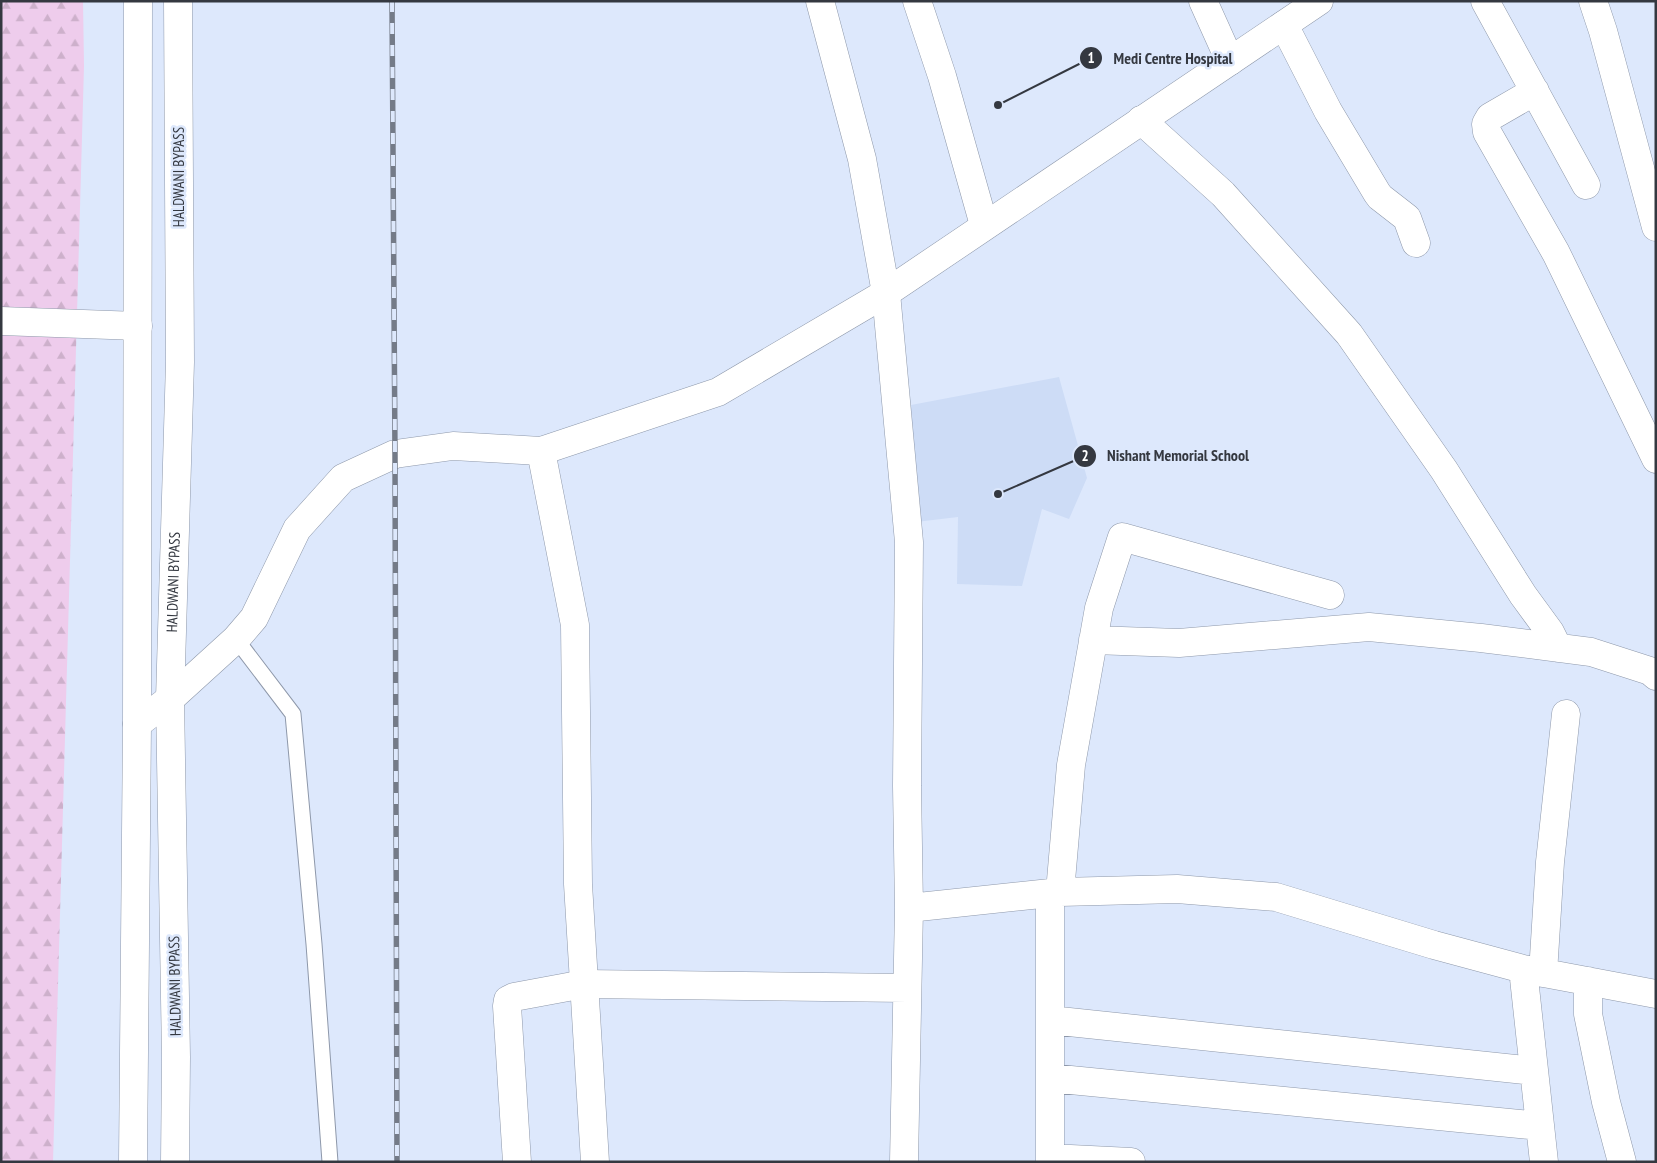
<svg xmlns="http://www.w3.org/2000/svg" width="1657" height="1163" viewBox="0 0 1657 1163" font-family="'PT Sans Narrow',sans-serif">
<style>
.built{fill:#cddcf6}
.forest{fill:url(#forest-firs)}
.lines{fill:none;stroke-linecap:round;stroke-linejoin:round}
.lane-casing{stroke:#8e98aa;stroke-width:17}
.street-casing{stroke:#8e98aa;stroke-width:29}
.secondary-casing{stroke:#8e98aa;stroke-width:29}
.primary-casing{stroke:#8e98aa;stroke-width:29}
.lane{stroke:#fff;stroke-width:15}
.street{stroke:#fff;stroke-width:28}
.secondary{stroke:#fff;stroke-width:28}
.primary{stroke:#fff;stroke-width:28}
.rail-casing{stroke:#747b88;stroke-width:5.5}
.rail{stroke:#dde8fc;stroke-width:4;stroke-dasharray:11;stroke-linecap:butt}
.labels{text-anchor:middle;stroke-width:5;stroke-linejoin:round;paint-order:stroke}
.street-label{font-size:15px;fill:#343840;stroke:#dde8fc}
.leader{fill:none;stroke:#343840;stroke-width:2}
.callout-dot{fill:#343840;stroke:#dde8fc;stroke-width:2}
.mark-label{font-size:15px;text-anchor:middle;font-weight:bold;fill:#fff}
.callout-label{font-size:16px;text-anchor:middle;font-weight:bold;fill:#343840;stroke:#dde8fc;stroke-width:5;stroke-linejoin:round;paint-order:stroke}
</style>
<defs>
<pattern id="forest-firs" width="22" height="20" patternUnits="userSpaceOnUse" patternTransform="scale(1.25)"><rect width="22" height="20" fill="#eeccec"/><path d="M5 1l3.5 6h-7zM16 11l3.5 6h-7z" fill="#cdb0cb"/></pattern>
</defs>
<rect width="100%" height="100%" fill="#dde8fc"/>
<path class="built" d="M1059,377l28,101 -18,41 -27,-10 -20,77 -65,-2 1,-67 -42,5 -5,-117z"/>
<path class="forest" d="M1,1h82l1,65 -31,1096h-52z"/>
<g class="lines">
<defs>
<path id="lane" d="M236,639l57,75 21,230 16,218"/>
<path id="street" d="M820,1l42,158 24,134 23,249 -2,244 2,122 -5,254
M917,1l25,75 42,149
M1203,1l27,60
M1485,1l101,184
M1593,1l10,30 53,196
M1284,25l44,86 49,82 3,4 27,21 9,25
M1535,91l-45,26 -4,7 1,8 69,121 100,206
M1141,120l82,74 126,140 95,136 79,125 27,37 8,16
M1093,640l86,3 190,-16 112,11 110,14 59,19 6,5
M1060,892l11,-127 28,-157 23,-71 208,58
M909,908l151,-16 117,-3 99,8 158,48 89,24 133,25
M1523,969l21,193
M1543,973l7,-111 16,-148
M1588,981v33l18,88 16,60
M1050,1020l484,51
M1050,1078l490,48
M1050,1158l81,4
M517,1162l-10,-156 1,-6 6,-3 70,-13 323,4
M1050,1162v-269"/>
<path id="secondary" d="M1,321l137,5
M541,451l34,174 3,259 17,278
M137,724l33,-25 66,-60 18,-21 43,-89 46,-51 52,-24 58,-8 88,5 177,-59 168,-99 433,-292"/>
<g id="primary">
<path d="M133,1162l4,-438 1,-723"/>
<path id="s1" d="M175,1162l1,-105 -6,-358 10,-337 -2,-361"/>
</g>
</defs>
<use href="#lane" class="lane-casing"/>
<use href="#street" class="street-casing"/>
<use href="#secondary" class="secondary-casing"/>
<use href="#primary" class="primary-casing"/>
<use href="#lane" class="lane"/>
<use href="#street" class="street"/>
<use href="#secondary" class="secondary"/>
<use href="#primary" class="primary"/>
<defs>
<path id="rail" d="M392,1l3,453 2,708"/>
</defs>
<use href="#rail" class="rail-casing"/>
<use href="#rail" class="rail"/>
</g>
<g class="labels">
<g class="street-label">
<text transform="translate(179 177) rotate(-90)" y="5">HALDWANI BYPASS</text>
<text dy="5" stroke="none"><textPath href="#s1" startOffset="580">HALDWANI BYPASS</textPath></text>
<text transform="translate(175 986) rotate(-91)" y="5">HALDWANI BYPASS</text>
</g>
</g>
<path class="leader" d="M998 105L1091 58M998 494L1085 456"/>
<g class="callout-dot">
<circle cx="998" cy="105" r="5"/>
<circle cx="998" cy="494" r="5"/>
<circle cx="1091" cy="58" r="12"/>
<circle cx="1085" cy="456" r="12"/>
</g>
<g class="mark-label">
<text x="1091" y="63">1</text>
<text x="1085" y="461">2</text>
</g>
<g class="callout-label">
<text x="1173" y="64">Medi Centre Hospital</text>
<text x="1178" y="461">Nishant Memorial School</text>
</g>
<rect width="1657" height="1163" fill="none" stroke="#343840" stroke-width="5"/>
</svg>
